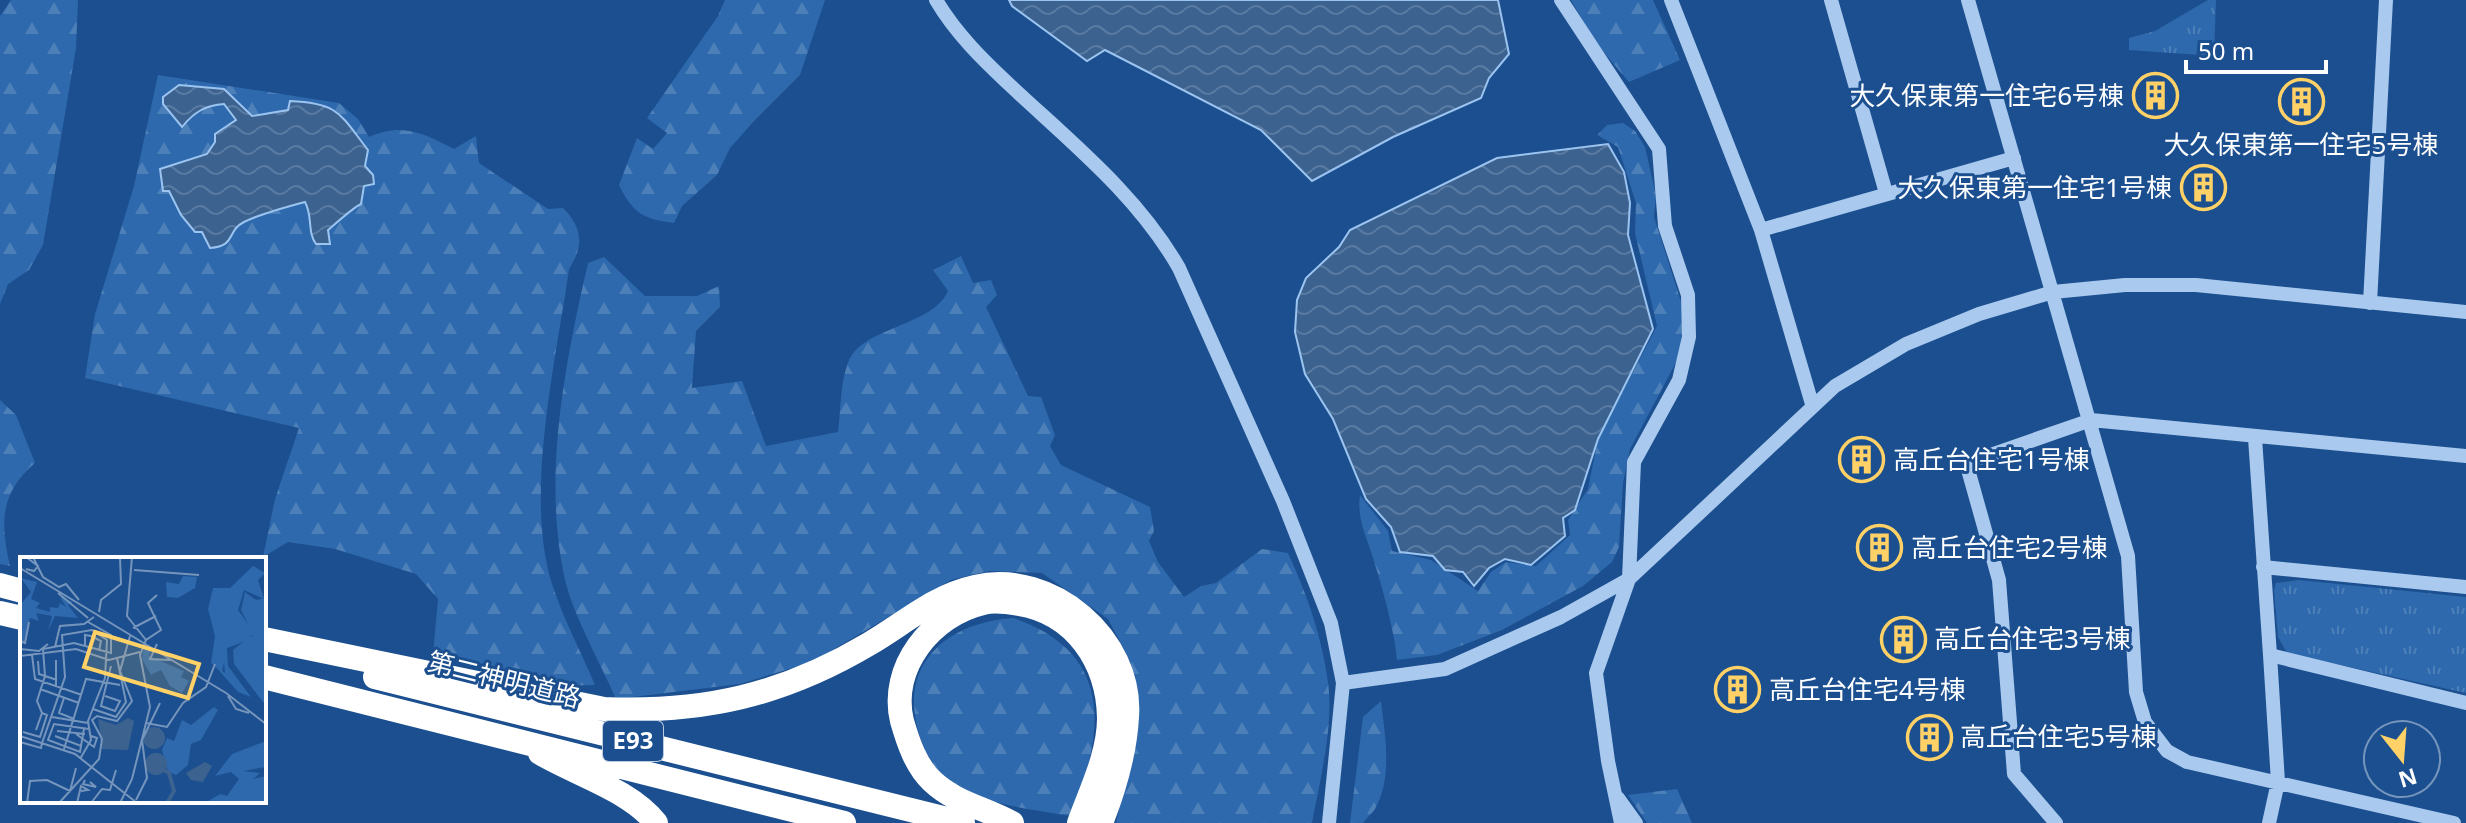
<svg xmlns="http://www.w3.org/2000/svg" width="2466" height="823" viewBox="0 0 2466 823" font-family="'Noto Sans','Noto Sans JP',sans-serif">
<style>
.forest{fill:url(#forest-firs)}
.park{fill:url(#park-tufts)}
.water{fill:url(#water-waves);stroke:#9cc4f0;stroke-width:2}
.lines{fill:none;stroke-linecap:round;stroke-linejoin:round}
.minor{stroke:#a9c9ee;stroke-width:14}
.highway{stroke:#fff;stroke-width:24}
.labels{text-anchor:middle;stroke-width:6;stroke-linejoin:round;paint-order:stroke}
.shield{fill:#1b4f8f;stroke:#bbcadd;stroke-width:2}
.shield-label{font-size:24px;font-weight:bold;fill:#fff}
.poi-label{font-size:26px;fill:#fff;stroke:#1b4f8f;text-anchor:start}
.street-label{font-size:26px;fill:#fff;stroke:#1b4f8f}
.inset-river{fill:none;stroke:#3c6290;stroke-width:4}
.inset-road{fill:none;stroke:#7695bc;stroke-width:2}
.view{fill:#ffd166;fill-opacity:0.15;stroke:#ffd166;stroke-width:4}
.inset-edge{fill:none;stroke:#fff;stroke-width:4}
</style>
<defs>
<pattern id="forest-firs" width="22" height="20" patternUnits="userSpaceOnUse" patternTransform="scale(2)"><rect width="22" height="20" fill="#2e69ad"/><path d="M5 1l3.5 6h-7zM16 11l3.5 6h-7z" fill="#4d80b9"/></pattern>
<pattern id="park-tufts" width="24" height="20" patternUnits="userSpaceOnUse" patternTransform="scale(2)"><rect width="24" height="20" fill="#2e69ad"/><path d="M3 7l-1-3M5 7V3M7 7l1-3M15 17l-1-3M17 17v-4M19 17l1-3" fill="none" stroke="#4d80b9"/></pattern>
<pattern id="water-waves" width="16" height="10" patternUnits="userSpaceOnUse" patternTransform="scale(2)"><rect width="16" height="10" fill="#3c6290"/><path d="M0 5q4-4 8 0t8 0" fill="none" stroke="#597aa1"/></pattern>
</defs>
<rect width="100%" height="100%" fill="#1b4f8f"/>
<path class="forest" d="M11,0h67l-2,48 -33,197 -14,25 -21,14 -8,20v-288z
M725,0h100l-25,75 -46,46 -24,27 -13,27 -35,31 -8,17c-30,-4 -41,-9 -55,-38l18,-47 16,11 14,-16 -20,-15 71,-102z
M1571,0h82l27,60 -51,22 -34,-40z
M158,75l181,28 19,16 11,18c32,-15 55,-4 85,12l22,-13 3,27 69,46 15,-1c20,20 21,38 6,61 -13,92 -45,226 -17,315 11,34 29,68 43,101l-35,1 -127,-31 5,-56 -22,-25 -81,-25 -47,-7 -25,15 12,-58 24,-71 -214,-50 10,-64 39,-128z
M1623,123l12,8 10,16 11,48 -2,22 29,91 -2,45 -51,96 -7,34 -4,64 -7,15 -29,24 -81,44 -65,25 -40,5c-2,-27 -16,-78 -25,-105 -7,-22 -15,-37 -12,-60l28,36 4,20 39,9 47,31 13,-19 15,-10 30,4 34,-31 -2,-15 20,-31 10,-50 59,-113 -22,-93 1,-30 -18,-56 -21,-12 10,-10z
M961,256l12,27 18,-3 6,15 -11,12 42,89 13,1 14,38 -5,11 11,19 89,42 4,24 -5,10 9,21 26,35 17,-11 15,-3 46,-34 26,4c19,41 34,84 40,129 6,45 -8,97 -16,141h-196l19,-83 3,-42 -13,-47 -17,-32 -66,-46 -53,-2 -38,9 -139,82 -72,22 -124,15c-16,-37 -42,-82 -51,-119 -23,-102 0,-217 23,-317l16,-6 41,39h52l22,-10 1,21 -24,24 -4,57 50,-7 24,65 72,-14c3,-22 2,-49 10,-69 12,-36 84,-36 100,-72l-15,-21z
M0,362v38l16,15 19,48c-35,30 -35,59 -25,103l-10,-2z
M1013,618c101,34 93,115 57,198 -40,-7 -96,-12 -127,-40 -12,-11 -19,-27 -24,-42 -21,-71 28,-111 94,-116z
M1381,701c4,35 12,76 -6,108 -3,5 -9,9 -12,14h-13l13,-106z
M1677,789l15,34h-45l-19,-28z"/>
<path class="park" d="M2208,0h8l-2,56 -85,-6v-12l26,-7z
M2299,580l167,17v96l-179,-40 -9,-16 -4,-47 2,-7z"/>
<path class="water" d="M1009,0h489l11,54 -20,24 -8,20 -88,39 -81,44 -51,-51 -156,-80 -18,11 -75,-55z
M179,85l45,4 28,27 36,-6 2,-9c49,2 50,13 78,49l-3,16 8,9 1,9 -10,2 -3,18c-7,3 -26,20 -33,26l2,14h-14c-9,-12 -3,-28 -11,-42 -19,5 -45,12 -61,20 -18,9 -7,24 -34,26l-8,-16h-7l-14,-17 -12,-24h-6l-3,-22 47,-15 8,-12v-8l21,-14 -12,-16c-18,1 -30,8 -42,23l-19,-23v-7z
M1608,144l16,28 6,31 -2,32 25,94 -55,110 -23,71 -12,8 2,18 -34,29 -26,-6 -16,9 -15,18 -11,-14 -18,-2 -12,-14 -33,-4 -9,-25 -25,-28 -33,-80 -28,-45 -10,-42 2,-32 9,-22 33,-31 11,-17 147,-72z"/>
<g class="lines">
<path class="minor" d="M936,0c20,34 48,61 77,88 60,56 125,108 166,180l104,233 48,122 12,60 -14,140
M1561,0l98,149 6,77 23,69 1,42 -10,43 -45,82 -5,117 -33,94 12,88 13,62
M1671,0l90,230 51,174
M1831,0l55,193
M1968,0l160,556 8,136 9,30 12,16 10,13 20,11 267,61
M1761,230l253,-72
M2370,303l16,-303
M2255,438l15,217 196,48
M2263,567l203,20
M1343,683l102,-14 116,-52 68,-38 206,-193 71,-42 73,-30 74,-22 72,-7h71l270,27
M1618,798l18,25
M2056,823l-42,-49 -15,-194 -30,-107 7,-13 115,-40 375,36
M2269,823l9,-41 -8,-127"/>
<path class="highway" d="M0,585l22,6
M0,613l22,5
M264,639l340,70c100,4 179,-14 265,-65 36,-21 65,-48 106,-57 76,-18 158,52 152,130 -2,36 -13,73 -26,106
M264,677l580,146
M375,677l588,146
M540,753c37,22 90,37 116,70
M1012,823c-27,-15 -57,-20 -80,-42 -16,-15 -24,-39 -30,-60 -13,-53 29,-106 81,-118 10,-3 25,-1 36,1 56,9 89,58 90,114 0,36 -18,72 -30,105"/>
</g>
<defs>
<symbol id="building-ring" viewBox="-11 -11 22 22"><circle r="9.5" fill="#1b4f8f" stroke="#ffd166" stroke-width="1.5"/><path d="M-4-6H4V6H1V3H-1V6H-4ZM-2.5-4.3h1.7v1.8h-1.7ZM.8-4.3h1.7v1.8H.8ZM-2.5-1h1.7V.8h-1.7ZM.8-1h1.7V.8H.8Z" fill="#ffd166"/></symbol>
</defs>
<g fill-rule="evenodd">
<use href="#building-ring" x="2130" y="70" width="51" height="51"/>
<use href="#building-ring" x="2276" y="76" width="51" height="51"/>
<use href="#building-ring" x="2178" y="162" width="51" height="51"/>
<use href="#building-ring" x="1836" y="434" width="51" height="51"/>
<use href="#building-ring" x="1854" y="522" width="51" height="51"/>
<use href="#building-ring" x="1878" y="614" width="51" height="51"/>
<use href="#building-ring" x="1712" y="664" width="51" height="51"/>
<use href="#building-ring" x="1904" y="712" width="51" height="51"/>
</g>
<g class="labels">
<rect class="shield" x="603" y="721" width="60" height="40" rx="6"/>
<g class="shield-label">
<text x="633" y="749">E93</text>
</g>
<g class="poi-label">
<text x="2124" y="105" text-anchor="end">大久保東第一住宅6号棟</text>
<text x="2301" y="154" text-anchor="middle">大久保東第一住宅5号棟</text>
<text x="2172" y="197" text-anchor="end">大久保東第一住宅1号棟</text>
<text x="1893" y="469">高丘台住宅1号棟</text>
<text x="1911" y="557">高丘台住宅2号棟</text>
<text x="1934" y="648">高丘台住宅3号棟</text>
<text x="1769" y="699">高丘台住宅4号棟</text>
<text x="1960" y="746">高丘台住宅5号棟</text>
</g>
<g class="street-label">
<text transform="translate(504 680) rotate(14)" y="9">第二神明道路</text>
</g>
</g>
<g transform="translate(20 557)">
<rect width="246" height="246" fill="#1b4f8f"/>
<path d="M1,21l16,4 -6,17 9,4 -4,5 14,4v-5l8,1 2,-5 6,4 -6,-10 13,5 -5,3 10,13 -23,-2 -7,15 4,-15 -16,-3 3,8 -9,-3 -6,24 -4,-2v-35l11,-13zM225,35l11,8 10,-2v108l-32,-42 -1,-14 10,-8 -16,6 1,18 23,31 -13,-5 -23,-26 10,7 -2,-24 6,-11 25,-2 -13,-26zM124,88l8,4 -3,7 35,15 -3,6 8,4 -7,12 -12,-7 -9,-16 -10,5 -9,-16zM194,150l4,3 -17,30 -10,4 -3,21 -12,10 -8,-3 -6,-22 5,-12 7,3 8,-21 9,5zM246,184v26l-23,4 17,2 -7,6 13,-3v27h-61l15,-9 7,2 12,-17 -8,-7 -16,4 17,-22z" fill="#2e69ad"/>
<path d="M233,9l12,7 -7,7 6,19 -20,-9 -6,20 18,25 -28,5 -6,33 -11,-10 4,-27 -7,-27 5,-21h17z" fill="#2e69ad"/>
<path d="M163,19l14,1 -2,11 -17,10 -11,-1 -1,-15 13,2z" fill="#2e69ad"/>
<path d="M108,161l6,3 -6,29 -26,-1 -4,-30 18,6zM123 181a11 11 0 1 1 22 0a11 11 0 1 1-22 0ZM125 207a11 11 0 1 1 22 0a11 11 0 1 1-22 0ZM185,205l7,4 -9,16 -12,-2 -5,-7z" fill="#3c6290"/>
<path class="inset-river" d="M141,211l8,5 5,18 -7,12"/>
<path class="inset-road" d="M13,0l10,20 16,10 7,-3 13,16M112,0l-5,59 19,24M0,11l206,125 40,31M6,12l8,2 4,-5 -12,-9M114,13l65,5M38,36l30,25M79,55l2,-12 20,-16 -1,-27M113,71l23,-12M0,84l5,2 4,-21M137,87l-7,15 20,1M65,88v-10l6,1 10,5 -2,10M35,90l5,-21 24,-2 10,-7M0,92l19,2 9,-7M12,98l3,24 47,16M0,99l56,-7 33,11 31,-8M18,104l1,13 18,6M36,129v-26M20,132l39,14M85,139l15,5 -5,10 -14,-5 10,-40M208,139l8,13 13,4M44,141l-5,15 15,6M73,152l23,8 10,-15 -9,-44M32,160l36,6M126,166l21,4 16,-24 23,-16 9,-23M16,173l6,-17 -5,-12 8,-25 -2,-27 31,-6 37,10v-18l-23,-13M37,174l28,3M3,175l17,5 7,-22 -5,-2M56,177l18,13 3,-9 -6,-2M0,179l55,18 62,49M35,179l26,10 3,-17M1,181l-1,4 21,6 1,-5M22,186l23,-66 -3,-42 30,-5 15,10 -2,38 -17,43 3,19 -11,19M61,189l-1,6 -32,-12 6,-16 35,5M44,192l22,-70 34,6M65,223l-2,4 13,3 -6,-5M116,243l11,-22 -5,-38 18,-37M7,246l3,-22 17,-1 23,11 6,-23M39,246l40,-44 3,-20 -10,-19 5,-4 20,5 15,-20 -12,-30 10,-35M57,246l4,-17 7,4 -7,1M71,246l11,-14 8,1 6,-20M100,246l12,-24 18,-72 -10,-52 6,-15 15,-10 -13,-27 9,-8"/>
<path class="view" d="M75,75l104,32 -11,34 -104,-31z"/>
<rect width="246" height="246" class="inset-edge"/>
</g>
<g transform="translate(2402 759) rotate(163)"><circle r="38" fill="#1b4f8f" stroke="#7695bc" stroke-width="2"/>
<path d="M0-6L14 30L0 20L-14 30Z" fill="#ffd166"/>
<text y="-12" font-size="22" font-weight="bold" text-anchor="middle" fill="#ffffff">N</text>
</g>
<path d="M2186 60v12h140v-12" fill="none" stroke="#ffffff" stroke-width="4"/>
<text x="2198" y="60" font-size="24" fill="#ffffff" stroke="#1b4f8f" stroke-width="6" paint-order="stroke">50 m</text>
</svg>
